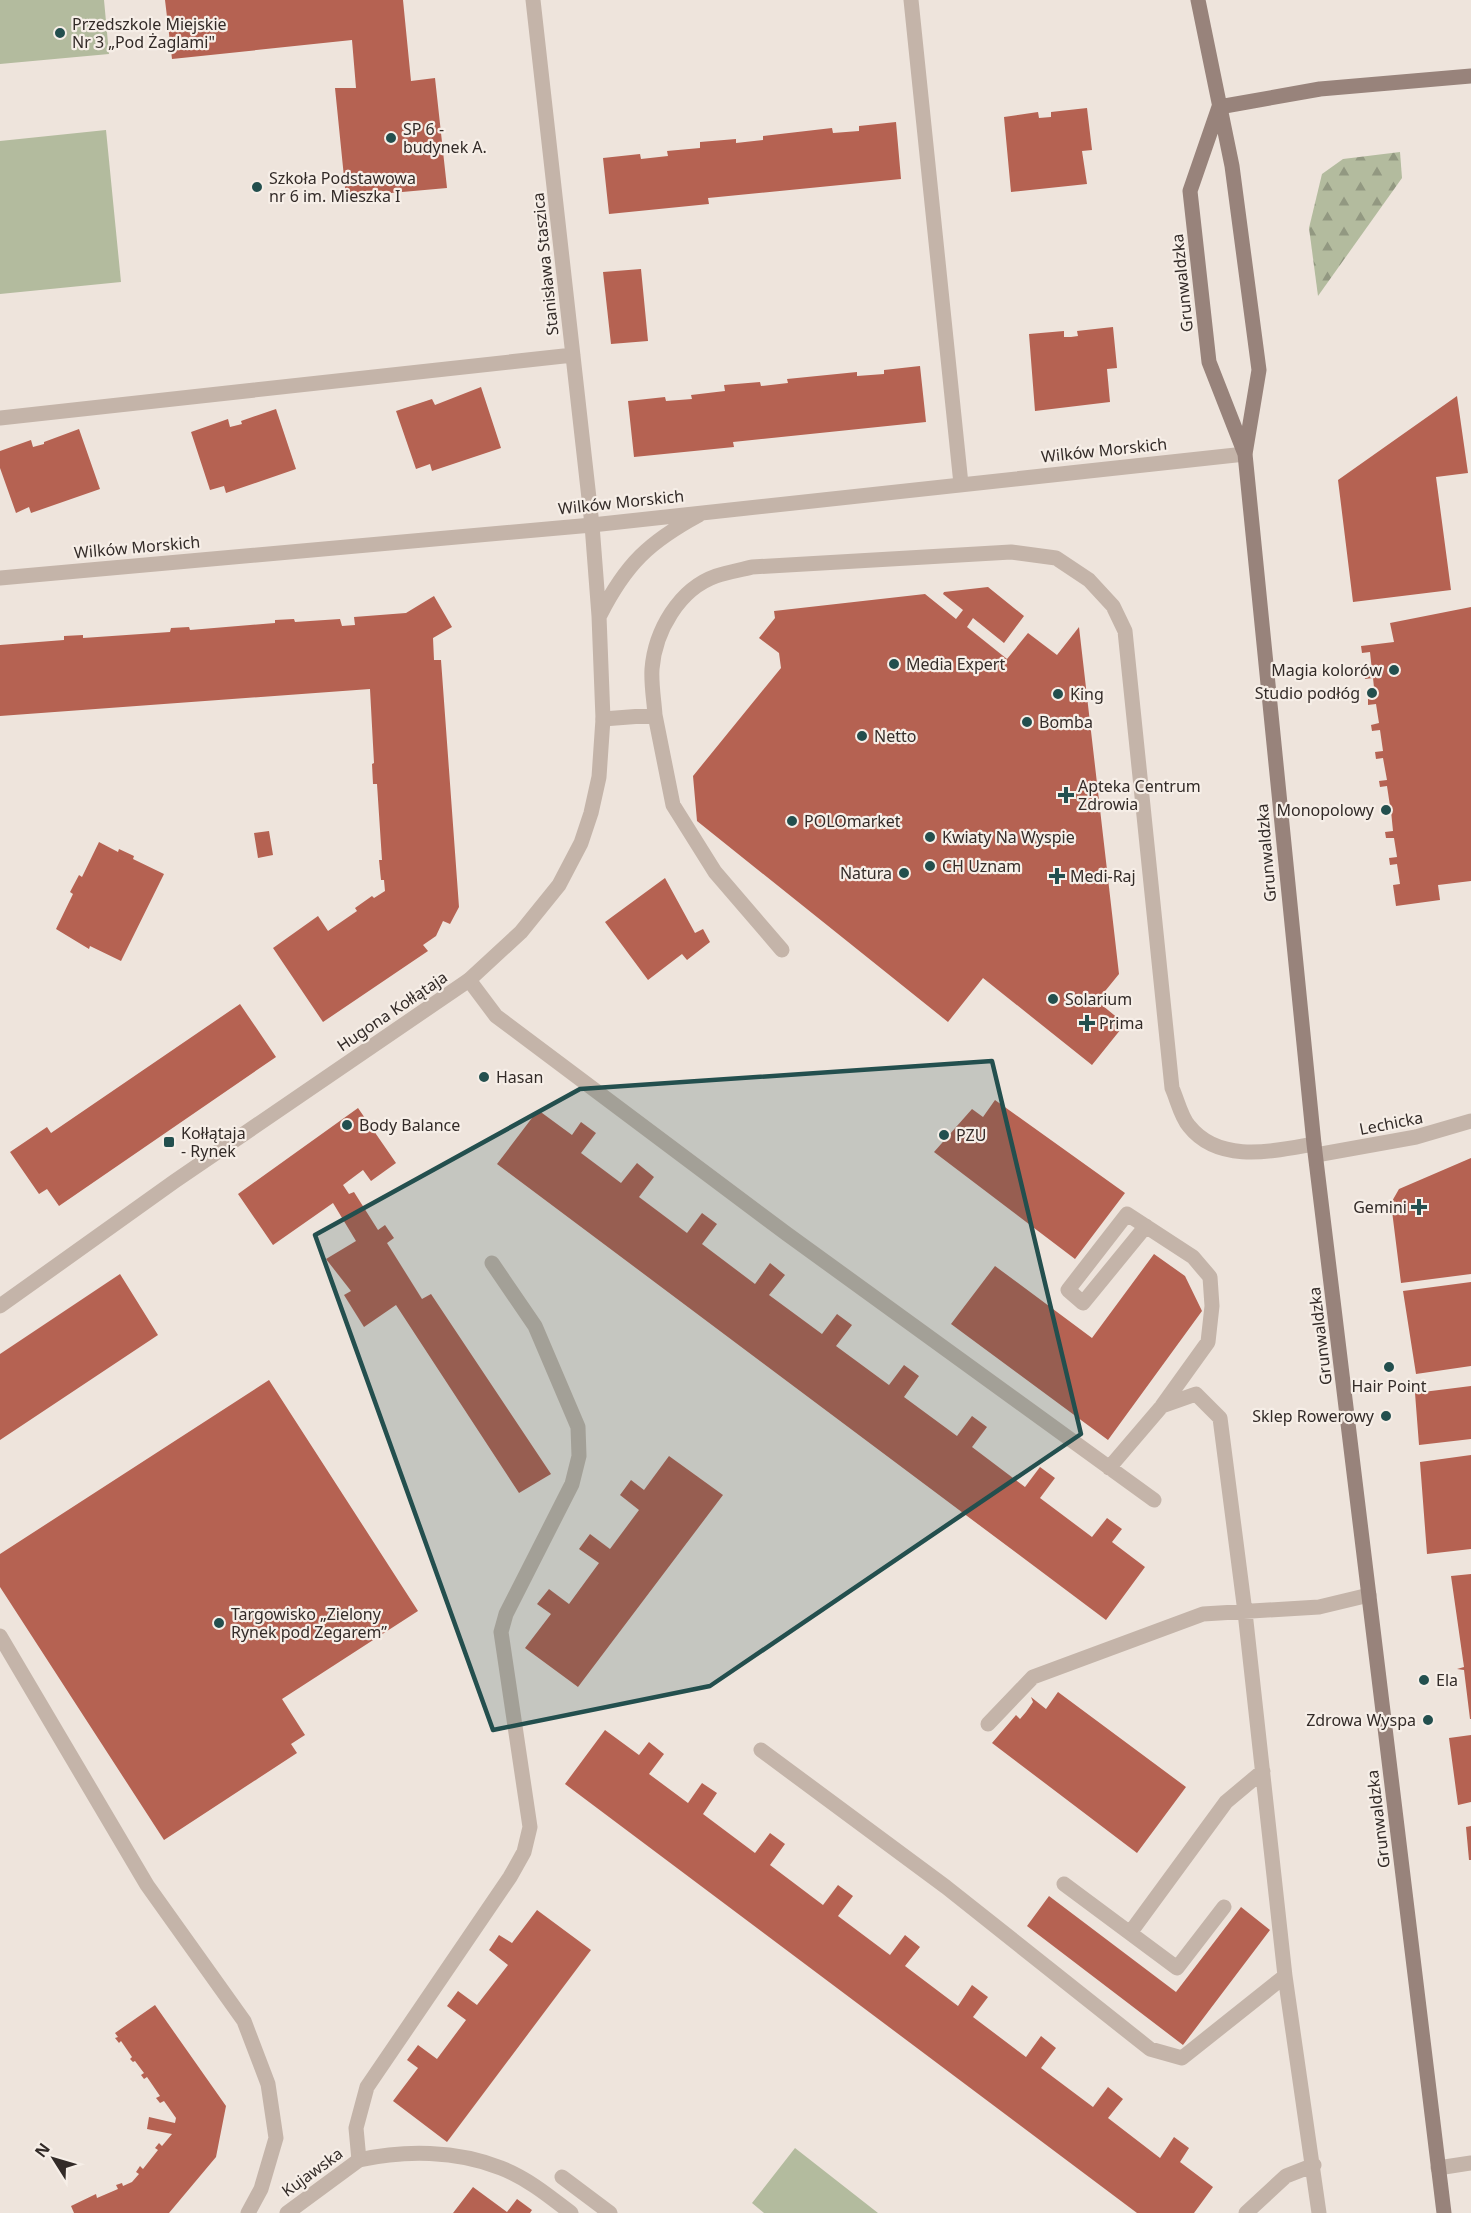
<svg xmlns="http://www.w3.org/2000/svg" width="1471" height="2213" viewBox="0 0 1471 2213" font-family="'Noto Sans',sans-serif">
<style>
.forest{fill:url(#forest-firs)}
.park{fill:#b3bb9e}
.building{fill:#b56252}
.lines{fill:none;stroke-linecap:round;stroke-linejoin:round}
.lane{stroke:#c4b4a9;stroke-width:15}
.street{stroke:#c4b4a9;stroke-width:15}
.secondary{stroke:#98837b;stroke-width:15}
.marked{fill:#234f4e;fill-opacity:0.2;stroke:#234f4e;stroke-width:4.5;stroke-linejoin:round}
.poi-dot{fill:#234f4e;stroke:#f6eee7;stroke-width:2}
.labels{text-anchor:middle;stroke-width:4.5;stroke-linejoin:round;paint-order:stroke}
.poi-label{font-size:16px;fill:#332b28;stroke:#f6eee7;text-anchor:start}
.street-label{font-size:16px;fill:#332b28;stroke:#f6eee7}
</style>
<defs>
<pattern id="forest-firs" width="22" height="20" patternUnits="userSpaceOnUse" patternTransform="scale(1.5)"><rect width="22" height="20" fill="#b3bb9e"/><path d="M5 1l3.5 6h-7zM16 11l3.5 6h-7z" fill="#929881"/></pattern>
</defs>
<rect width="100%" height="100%" fill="#eee4dc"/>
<path class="forest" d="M1400,152l2,26 -84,118 -9,-68 13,-54 21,-15z"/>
<path class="park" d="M0,0h104l5,54 -109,10z
M106,130l15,152 -121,12v-153z
M795,2148l83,65h-114l-12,-10z"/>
<path class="building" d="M165,0h238l8,81 24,-3 12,110 -101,9 -11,-109h21l-4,-48 -180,19z
M1087,108l5,42 -10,1 5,33 -76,8 -7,-75 34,-5 1,6 12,-1v-5z
M896,122l5,57 -193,19 1,6 -100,10 -6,-56 37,-4 1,5 27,-3 -1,-5 33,-3v-6l36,-3v4l27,-3v-4l69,-8 1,5 26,-2v-5z
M641,269l7,72 -37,3 -8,-72z
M1113,327l4,41 -10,1 3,33 -75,9 -6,-77 35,-3v6h7l7,-1 -1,-5z
M920,366l6,56 -193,20 1,5 -100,10 -6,-56 37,-4 1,4 26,-2 -1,-4 34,-4 -1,-6 36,-3 1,4 27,-3 -1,-4 70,-7v4l27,-2v-4z
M481,387l20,61 -69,23 -2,-7 -14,5 -20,-58 36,-12 3,6z
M1457,396l11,77 -32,4 15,113 -98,12 -15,-122z
M276,409l20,60 -70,24 -2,-7 -14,4 -19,-58 37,-13 2,8 12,-3 -1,-3z
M79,429l21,60 -69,24 -2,-6 -13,6 -16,-45v-17l31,-11 2,7 11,-3v-2z
M988,587l36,29 -20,27 -31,-25 -6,9 40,32 21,-26 29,22 22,-28 40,347 -22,27 28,23 -33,41 -109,-87 -35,44 -251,-201 -4,-45 88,-108 -2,-15 -20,-15 16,-20 -1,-7 151,-17 31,25 7,-9 -20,-16 1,-2z
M434,596l18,31 -19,11 1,22h7l18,247 -9,17 -7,-3 -7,15 -13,9 5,6 -105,71 -50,-74 45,-32 10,15 29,-20 -2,-3 17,-12 2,2 11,-7 -1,-11h-3l-2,-20h3l-5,-76h-4l-1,-20 2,-1 -4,-74 -370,27v-71l64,-5v-4l19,-1v3l87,-6 1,-4 18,-1 1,3 85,-7v-3l19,-1 1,3 45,-3 2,7 13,-1 -1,-8 52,-4z
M1471,607v274l-33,4 2,15 -44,6 -3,-21 7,-1 -3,-20 -7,1 -1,-7 8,-1 -3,-19h-8l-1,-6 8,-1 -2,-20 -8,2 -1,-7h8l-3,-20 -7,1 -1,-6 8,-1 -4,-22 -7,1 -1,-7 8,-1 -3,-21 -8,1 -1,-6 8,-2 -3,-19 -8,1v-6l7,-2 -2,-19 -8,1 -1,-7 8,-1 -2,-19 -8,1 -1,-7 33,-4 -4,-19z
M269,831l4,24 -15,3 -4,-25z
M99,842l19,10 1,-3 15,7 -1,3 31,15 -43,87 -31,-15 -1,3 -33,-20 17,-35 -3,-2 9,-17 3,2z
M665,878l30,55 8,-4 7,13 -23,18 -5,-6 -34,26 -43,-58z
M240,1004l36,53 -217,149 -12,-17 -8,5 -29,-42 37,-25 4,6z
M995,1100l130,93 -50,66 -141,-107 38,-43 11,8z
M358,1108l38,55 -25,18 -8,-11 -20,15 6,9 5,-2 24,38 7,-5 9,13 -7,5 35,56 9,-5 120,180 -32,19 -123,-188 -32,22 -20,-32 7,-4 -25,-32 30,-18 -23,-38 -60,42 -35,-51z
M538,1110l34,25 9,-13 15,11 -15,20 40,30 16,-20 17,14 -15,20 48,36 15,-20 15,11 -15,20 53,40 15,-21 15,12 -16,20 53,39 15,-20 15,11 -16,21 53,39 15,-20 15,11 -15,21 53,39 15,-20 15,11 -15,20 53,40 15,-20 15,11 -15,20 52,39 15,-19 15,11 -10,13 33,25 -39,53 -609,-456z
M1471,1158v116l-70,9 -10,-80 8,-14z
M1154,1254l31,22 17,35 -94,129 -157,-116 44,-58 97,72z
M120,1274l38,61 -158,105v-86z
M1471,1282v84l-55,8 -13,-83z
M269,1380l149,231 -136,88 23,36 -14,9 6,9 -133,87 -164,-253v-33z
M1471,1386v53l-52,6 -4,-52z
M1471,1455v94l-44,5 -7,-92z
M669,1456l54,39 -145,192 -53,-39 26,-34 -14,-10 12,-15 20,15 30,-41 -20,-14 11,-15 20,15 29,-39 -19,-15 11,-15 13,10z
M1471,1574v145h-1l-6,-49 -7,-1 7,-2 -13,-91z
M1058,1692l128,95 -49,66 -145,-110 24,-28 4,4 6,-7 7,-10 -2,-5 15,12z
M605,1730l34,25 10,-13 15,12 -15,20 39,29 14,-20 15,10 -14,21 52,39 15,-20 15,11 -15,21 53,40 15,-20 15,11 -15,20 52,39 15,-20 15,12 -15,19 53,40 14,-21 16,12 -15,20 53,40 15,-21 15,12 -15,20 52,39 15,-20 15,12 -15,19 52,40 14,-21 15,11 -9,14 33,25 -19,26h-57l-572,-429z
M1471,1735v67l-13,3 -9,-67z
M1471,1826v34h-2l-3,-33z
M1049,1896l127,96 65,-85 29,23 -87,115 -156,-119z
M537,1910l54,40 -144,192 -54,-41 25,-33 -11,-8 11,-15 19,14 29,-39 -19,-14 11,-15 19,14 31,-40 -19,-15 10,-15 13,8z
M155,2005l71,101 -10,51 -47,56h-95l-3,-7 25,-12 1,4 21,-9 -2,-4 6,-2 1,3 9,-4 7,-8 -3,-2 4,-6 3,3 15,-19 -3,-2 4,-5 3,3 10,-12 -25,-5 2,-12 26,6 1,-5 -12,-17 -4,2 -4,-5 4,-2 -13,-19 -3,2 -3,-4 3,-2 -9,-12 -2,1 -3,-3 2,-2 -11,-16 -2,2 -4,-5 3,-1 -3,-4z
M473,2187l34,25 10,-13 15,11 -2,3h-77z"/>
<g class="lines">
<path class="lane" d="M911,0l50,484
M655,715c-1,-15 -4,-31 -3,-46 3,-38 27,-80 64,-93 12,-4 25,-6 36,-9l259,-15 45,6 33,22 24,26 12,25 47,457c5,11 9,29 17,38 30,38 84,25 125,18
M603,719l52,-4 18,90 42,67 67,78
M469,980l27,36 291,218 367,266
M1146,1226l-63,77 -15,-13 59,-76 66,43 17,20 2,29 -4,36 -46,64
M492,1263l43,63 43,101 1,29 -7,28 -66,130 -5,18 29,195 -6,25 -14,25 -143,210 -11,41 3,32c45,-10 97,-10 142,8 26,10 48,28 70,45
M0,1636l147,249 97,136 24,63 8,54 -15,51 -13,24
M988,1724l45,-47 170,-63 116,-7 50,-12
M761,1750l185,137 204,162 32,9 103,-82 -40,-364 -25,-194 -24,-24 -34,12 -53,62
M1064,1884l113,84 47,-61
M1130,1933l96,-131 37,-31
M1285,1976l34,237
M562,2177l48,36
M1246,2213l40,-37 28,-11"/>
<path class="street" d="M0,418l573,-63
M0,578l592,-53 653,-71
M600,615c26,-51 49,-73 99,-100
M1316,1155l100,-18 55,-16
M0,1306l175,-125 294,-201 52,-48 38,-47 22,-42 10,-30 8,-36 4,-58 -4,-103 -7,-91 -59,-525
M1438,2168l33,-5
M287,2213l72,-53"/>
<path class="secondary" d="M1198,0l34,166 27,204 -14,84
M1219,107l-29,84 19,171 36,92 69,690 130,1069
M1219,107l101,-18 151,-13"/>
</g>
<path class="marked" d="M992,1061l89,373 -371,252 -217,44 -178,-495 265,-146z"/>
<g class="poi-dot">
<circle cx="60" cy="33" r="6"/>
<circle cx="391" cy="138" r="6"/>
<circle cx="257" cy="187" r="6"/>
<circle cx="894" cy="664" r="6"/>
<circle cx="1394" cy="670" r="6"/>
<circle cx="1372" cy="693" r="6"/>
<circle cx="1058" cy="694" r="6"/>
<circle cx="1027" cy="722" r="6"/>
<circle cx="862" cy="736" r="6"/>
<path d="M1063 786h6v6h6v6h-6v6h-6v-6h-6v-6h6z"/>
<circle cx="1386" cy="810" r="6"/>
<circle cx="792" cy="821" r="6"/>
<circle cx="930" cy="837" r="6"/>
<circle cx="930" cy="866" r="6"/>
<circle cx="904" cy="873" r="6"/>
<path d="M1054 867h6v6h6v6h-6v6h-6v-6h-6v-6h6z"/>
<circle cx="1053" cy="999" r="6"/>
<path d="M1084 1014h6v6h6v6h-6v6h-6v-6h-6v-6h6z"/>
<circle cx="484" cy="1077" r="6"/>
<circle cx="347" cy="1125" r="6"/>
<circle cx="944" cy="1135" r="6"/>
<rect x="163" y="1136" width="12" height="12" rx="3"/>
<path d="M1416 1198h6v6h6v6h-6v6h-6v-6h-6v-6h6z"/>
<circle cx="1389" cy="1367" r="6"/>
<circle cx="1386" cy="1416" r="6"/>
<circle cx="219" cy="1623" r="6"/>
<circle cx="1424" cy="1680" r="6"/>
<circle cx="1428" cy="1720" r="6"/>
</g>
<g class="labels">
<g class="poi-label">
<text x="72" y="30">Przedszkole Miejskie<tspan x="72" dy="18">Nr 3 „Pod Żaglami"</tspan></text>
<text x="403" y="135">SP 6 -<tspan x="403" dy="18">budynek A.</tspan></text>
<text x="269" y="184">Szkoła Podstawowa<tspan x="269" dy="18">nr 6 im. Mieszka I</tspan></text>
<text x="906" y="670">Media Expert</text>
<text x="1382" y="676" text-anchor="end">Magia kolorów</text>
<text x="1360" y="699" text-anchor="end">Studio podłóg</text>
<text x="1070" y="700">King</text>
<text x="1039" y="728">Bomba</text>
<text x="874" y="742">Netto</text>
<text x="1078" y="792">Apteka Centrum<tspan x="1078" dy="18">Zdrowia</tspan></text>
<text x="1374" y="816" text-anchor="end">Monopolowy</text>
<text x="804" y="827">POLOmarket</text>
<text x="942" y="843">Kwiaty Na Wyspie</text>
<text x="942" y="872">CH Uznam</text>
<text x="892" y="879" text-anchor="end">Natura</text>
<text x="1070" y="882">Medi-Raj</text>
<text x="1065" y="1005">Solarium</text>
<text x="1099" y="1029">Prima</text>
<text x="496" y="1083">Hasan</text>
<text x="359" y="1131">Body Balance</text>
<text x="181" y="1139">Kołłątaja<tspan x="181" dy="18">- Rynek</tspan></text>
<text x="956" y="1141">PZU</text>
<text x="1407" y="1213" text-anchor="end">Gemini</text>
<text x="1389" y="1392" text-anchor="middle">Hair Point</text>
<text x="1374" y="1422" text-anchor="end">Sklep Rowerowy</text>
<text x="231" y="1620">Targowisko „Zielony<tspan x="231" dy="18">Rynek pod Zegarem”</tspan></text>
<text x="1436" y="1686">Ela</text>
<text x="1416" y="1726" text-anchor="end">Zdrowa Wyspa</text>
</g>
<g class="street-label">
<text transform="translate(545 264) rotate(-96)" y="6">Stanisława Staszica</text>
<text transform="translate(1182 283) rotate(-96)" y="6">Grunwaldzka</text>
<text transform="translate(1104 450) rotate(-6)" y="6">Wilków Morskich</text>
<text transform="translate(621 502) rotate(-6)" y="6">Wilków Morskich</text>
<text transform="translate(137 547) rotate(-5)" y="6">Wilków Morskich</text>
<text transform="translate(1266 853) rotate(-95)" y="6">Grunwaldzka</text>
<text transform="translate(392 1011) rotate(-34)" y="6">Hugona Kołłątaja</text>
<text transform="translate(1391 1123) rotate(-11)" y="6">Lechicka</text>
<text transform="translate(1320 1336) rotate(-97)" y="6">Grunwaldzka</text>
<text transform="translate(1378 1819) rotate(-97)" y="6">Grunwaldzka</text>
<text transform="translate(312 2172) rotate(-36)" y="6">Kujawska</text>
</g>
</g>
<g transform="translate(54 2159) rotate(307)" stroke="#f6eee7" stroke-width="4.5" paint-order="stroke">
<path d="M0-4.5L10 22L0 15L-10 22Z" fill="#332b28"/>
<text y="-9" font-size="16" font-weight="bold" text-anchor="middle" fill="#332b28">N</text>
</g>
</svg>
